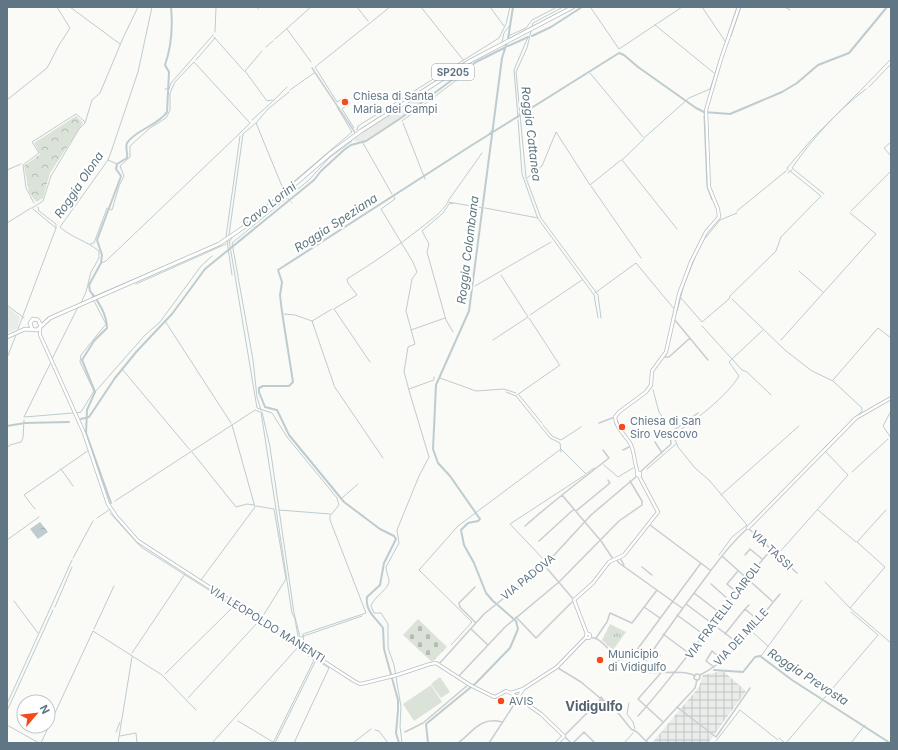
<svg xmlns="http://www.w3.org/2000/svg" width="898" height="750" viewBox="0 0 898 750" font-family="Inter,sans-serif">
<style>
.built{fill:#eaecea}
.industrial{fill:url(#industrial-grid)}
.forest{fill:url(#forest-crowns)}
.cemetery{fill:url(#cemetery-stones)}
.park{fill:url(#park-tufts)}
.pitch{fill:#dbe2d8}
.water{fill:url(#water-ripples)}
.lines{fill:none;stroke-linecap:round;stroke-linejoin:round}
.stream{stroke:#beccd0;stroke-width:1}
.canal{stroke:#beccd0;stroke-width:2}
.secondary-casing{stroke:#b8bfc4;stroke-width:4}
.primary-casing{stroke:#b7bdc1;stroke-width:4.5}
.street{stroke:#c9cdd1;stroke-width:1.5}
.secondary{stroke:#fff;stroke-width:2.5}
.primary{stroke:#fff;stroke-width:3}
.poi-dot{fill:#f54a1c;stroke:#fff;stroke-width:1.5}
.labels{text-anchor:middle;stroke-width:4;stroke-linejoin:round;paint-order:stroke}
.shield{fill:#fff;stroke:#909faa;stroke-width:1}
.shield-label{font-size:10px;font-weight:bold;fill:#617685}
.poi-label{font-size:11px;fill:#617685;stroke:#fff;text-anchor:start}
.street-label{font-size:11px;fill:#617685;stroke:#fff}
.water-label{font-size:12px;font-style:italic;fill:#5d767e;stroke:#fff}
.quarter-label{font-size:13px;font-weight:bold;fill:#54646f;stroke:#fff}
</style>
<defs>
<pattern id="industrial-grid" width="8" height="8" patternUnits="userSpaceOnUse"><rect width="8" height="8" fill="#eaecea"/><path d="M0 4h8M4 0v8" fill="none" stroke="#c1c4c3"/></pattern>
<pattern id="forest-crowns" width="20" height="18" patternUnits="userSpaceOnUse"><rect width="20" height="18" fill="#dbe2d8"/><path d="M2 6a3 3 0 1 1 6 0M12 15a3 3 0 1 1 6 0" fill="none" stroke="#b5bcb5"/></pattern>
<pattern id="cemetery-stones" width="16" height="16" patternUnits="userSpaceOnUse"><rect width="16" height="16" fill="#dbe2d8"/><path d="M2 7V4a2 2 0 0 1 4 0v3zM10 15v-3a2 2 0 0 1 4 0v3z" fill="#b5bcb5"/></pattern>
<pattern id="park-tufts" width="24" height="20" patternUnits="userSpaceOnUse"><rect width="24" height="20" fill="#dbe2d8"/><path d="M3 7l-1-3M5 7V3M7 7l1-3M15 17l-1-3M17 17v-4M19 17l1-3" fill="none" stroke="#b5bcb5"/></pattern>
<pattern id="water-ripples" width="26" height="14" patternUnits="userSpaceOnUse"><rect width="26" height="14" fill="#beccd0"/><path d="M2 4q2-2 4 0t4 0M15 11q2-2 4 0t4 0" fill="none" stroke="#9eaaae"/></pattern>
</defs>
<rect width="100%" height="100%" fill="#fafaf7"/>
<path class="built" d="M427,92l3,4 -33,24 -35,22 -8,-1v-3z
M7,306l13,11 -3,12 -10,4z"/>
<path class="industrial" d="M723,671l23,20 -38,52h-56l47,-56 4,-12z"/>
<path class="forest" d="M76,116l7,7 -33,50 -7,25 -7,4 -7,-10 -5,-26 16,-12 -6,-11z"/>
<path class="cemetery" d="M418,619l29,28 -15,15 -29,-27z"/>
<path class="park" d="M610,624l16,8 -13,18 -11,-10z"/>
<path class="pitch" d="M440,677l10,15 -9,6 -10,-14z
M431,685l11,17 -28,19 -11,-17z"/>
<path class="water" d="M40,522l8,10 -10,7 -8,-10z"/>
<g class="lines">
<path class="stream" d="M70,7l50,37
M258,7v2
M306,7l1,1
M357,7l11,14
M421,7l43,54
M490,7l14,19
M702,7l23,34
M785,7l5,3
M591,8l28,41 63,-42
M655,25l59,48
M532,26l1,-3 30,-16
M287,29l24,33
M531,31l-4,17 -11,24 10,106 15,40 57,77 3,23
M215,32l1,-25
M508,36l18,-8 6,-8 25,-13
M731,36l10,-29
M214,37l30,34
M275,39l36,-32
M502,42l2,-9 6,-8
M266,47l7,-6
M262,51l-17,20 22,30 5,-1 2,1
M196,60l19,-22
M590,73l53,64
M869,87l22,-23
M165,89h4l2,-6 42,-48
M290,90l24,-17
M861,90l30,-31
M7,100l40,-32 12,-23 11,-17 -13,-21
M274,100l13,-13
M519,114l6,2
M704,114v-2
M704,116l3,71 5,13
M518,118l-4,-48 14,-33
M252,120l20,-18
M518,120l4,54 16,45
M402,121l68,-51 -3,-4
M403,123l22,56
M354,128l-12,-19 8,-6 -4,-6 -9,5 -22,-35 75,-60
M357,130l1,-4 141,-88 7,-14 4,-17
M488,135l5,-6
M644,138l45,-40 21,-9 27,-82
M644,139l-22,21 55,69
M891,142l-7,6 7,8
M363,143l29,51
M108,160l9,4
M7,170l14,-6
M788,170l-1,-2 25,-29 48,-48
M788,173l4,-3
M527,178l15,-12 14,-34 34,53 31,-25
M591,186l50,72
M285,189l67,-57 -15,-25
M284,191l-28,-68 12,-14 21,-17
M824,194l-32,-26c20,-29 46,-58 74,-79
M286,195l3,5
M394,197l1,2 -14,10 32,53 4,10 -5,7 -6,32 9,33 -7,3 -4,25 4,14
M448,201l34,-48
M291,202l1,1
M34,203l-8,-15 -3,-23 16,-12 -7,-11 44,-28 9,8
M38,207l1,4 17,13v4
M32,208l11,-7 8,-25 28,-47 6,-6 7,-23 8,-7 23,-55 15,-31
M485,208l53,10
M737,211l49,-40
M851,211l40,-40
M539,220l55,75 4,23
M7,223l24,-15
M233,234l50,-43
M229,235l14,-101 13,-11
M226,237l14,-101
M229,240l28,168 15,5 15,24 50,61 2,7 -9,11v4l36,93 -63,21 1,11
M227,241l5,34
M229,242l3,-4
M702,242l18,-22 17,-7
M90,244l4,-1 13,-35 5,2 7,-24 5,-10 -4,-10 10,-9v-11l20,-18 16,-10 4,-8v-17l5,-11 19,-20 56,61 -11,11 -133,127 -5,2
M799,271l24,21
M136,284l90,-40
M475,286l76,-44
M595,293l41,-30 39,47
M95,296l86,-37
M92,298l1,-4
M681,298l21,24 27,-23 1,-3 46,-45 5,-14 40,-41 -31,-25
M732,299l54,52 26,20 21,10 29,27v3l-39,38
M81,303l5,-11 5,-20 8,-14v-7c-12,-10 -27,-13 -39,-24l48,-67 3,-8 27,-80 14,-65
M7,305l17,13
M332,309l-20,12 22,64
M677,311l7,-26 13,-33
M284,314l11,1 17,6
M530,315l52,-35
M529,318l30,46
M165,321l66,102
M702,326l40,44 5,2 24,23
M18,329l38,-101 -23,-19
M411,330l34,-12
M453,332l-7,-12 -19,-68 2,-8 -7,-13 21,-18 6,-9 4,-1
M493,340l35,-23 -27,-42
M781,340l95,-106 -26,-21
M7,358l9,-23
M52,359l26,-52
M732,359l31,-29
M370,362l-36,-53 23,-14 -9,-12 -1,-4c26,-16 51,-33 75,-52 10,-8 19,-14 26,-25l35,6
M122,369l68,81
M440,378l36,13 28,-2 12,4
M434,379v-2
M833,380l45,-52 13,10
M334,386l49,72
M409,389l25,-9
M653,390l6,22 7,11
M95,392l50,-57 15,-13 41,-56 11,-10
M506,392l10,4 4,5 30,37 10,5 1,9
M517,395l43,-30
M519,395l23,28
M261,410l-4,-13 -4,-37 -21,-117 77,-63 20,-22 23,-17
M891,411l-8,15 8,12
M261,412l31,201 3,6 4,23
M262,412l8,35 24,166 6,24
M76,413l5,-1 13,-21 -14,-29 1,-7 25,-31 -12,-23
M24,417l26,-53
M25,417l48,-4
M543,425l9,11 9,4 20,-13
M7,448l3,-3 11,-3 2,-4 1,-18
M192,452l44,55 11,-3 7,1
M604,465l14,12 15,-9
M61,469l12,17
M647,469l29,-25
M852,472l36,-33
M721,495l78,-69
M341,499l17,-15
M115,501l137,-89 3,-2 5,2
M256,506l18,3 12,70 -25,40
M35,509l-11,-14 65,-45
M279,510l51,4
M818,510l38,32
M886,510l-29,32 28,25 -35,41 41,35
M110,513l31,34 115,73
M97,518l12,-8
M7,540l32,-23
M778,554l70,-79 -23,-24
M719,555l13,-18 15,-12 -38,-45 -14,-12 -17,-21 -5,-13c19,-10 55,-39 66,-58l-10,-14 2,-2
M73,558l20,-37
M546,562l-36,-38 75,-49
M201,580l54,-73 -23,-82
M825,582l25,26
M14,601l24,32
M55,607l17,-40
M766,614l-15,17 17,15
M94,629l20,-43
M301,637l61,-21
M451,645l21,-23 -53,-52 39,-44 103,-77 25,25 8,-6
M298,650l1,-3
M132,653l53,-79
M761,656l41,-56
M165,674l69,-68
M188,698l71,-77
M629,703l-2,11 6,8 2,7
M7,704l65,-144
M7,711l46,-101
M238,721l35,21
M7,725l32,18
M375,730l4,1 9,12
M116,732l4,-10
M120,736l16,-3 1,10
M779,738l6,5
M716,741l24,-31 38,30
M41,743l52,-112 69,44 34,35
M118,743l14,-86
M212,743l87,-97
M273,743l41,-83 -13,-9 2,-3
M275,743l40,-81
M294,743l35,-75 -28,-18
M353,743l18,-14
M402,743l-2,-17 1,-19 -7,-42 -6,-17v-24l-7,-11h-7l-3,-7c3,-10 19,-17 18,-26 -1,-5 -3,-9 -3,-13l13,-24 -2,-13 22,-54 10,-19 -21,-70
M624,743l9,-10
M786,743l92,-108 -27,-23
M851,743l14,-18
M883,743h3"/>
<path class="canal" d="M532,36l19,-9 31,-20
M508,46l20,-9
M81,419l8,-2 26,-39 22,-27 35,-37 33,-45 109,-89 7,-9 24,-22 6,-4 15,-4 35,-23 75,-56 30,-15
M7,426l18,-3 44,-1
M111,503l-25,-70 1,-23 8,-18 -13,-32 12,-19 13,-13c0,-13 -9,-28 -17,-37l-1,-6 12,-22 1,-8 -5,-15 23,-61 1,-3 -5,-7 1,-5 10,-6c1,-5 -2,-10 0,-15 8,-13 32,-18 40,-31l2,-40 -4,-7c7,-20 8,-37 6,-58
M714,670l29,2 12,-15 5,-1 32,24 98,63
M399,743l-3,-10 2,-23v-10l-14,-51 -1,-21c-8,-11 -18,-17 -16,-31l13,-12 4,-22 12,-24 -2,-3 -14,-7 -36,-27 -55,-67 -12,-25 -12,-3 -6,-15v-4l4,-2h26l4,-4 -11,-70 -2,-17 2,-13 -4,-12 191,-123 150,-94 5,2 14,12 58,41 8,4 26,2 52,-22 15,-9 21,-18 31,-12 38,-46
M428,743l-2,-19 50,-41 34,-35 8,-19 -2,-8 -23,-20 -7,-8 -12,-30 -10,-18 -3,-15 7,-7 10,-2 2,-2 -30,-43 -12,-13 -5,-14 3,-64 33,-74 33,-253 6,-19 5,-32"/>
<defs>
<path id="secondary" d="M40,328v7l44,98 24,71 8,12 22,25 216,140 6,3 5,-1 32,-8 33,-11 6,-1 34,22 22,11 3,1 11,-6 5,2 30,21 23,22 -7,7
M637,473h3v2h-3z
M638,473c-4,-10 -3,-19 -7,-28 -5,-10 -15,-16 -16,-28l4,-5 27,-20 5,-7 1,-14 14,-19 13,-58 12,-32 15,-30 13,-15 -1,-8 -9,-22 -3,-77 15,-51 18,-52
M748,528l108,-110 35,-20
M586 636a2 2 0 1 1 4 0a2 2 0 1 1-4 0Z
M587,634l-13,-34 19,-17 16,-21 15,-7 34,-43 -19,-36
M511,693l12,-4 34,-22 29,-30
M517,699l6,-10"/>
<path id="primary" d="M32,329l-2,-6 3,-4 5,1 3,6
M7,337l18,-8 12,1 13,-12 169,-74 31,-21 81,-70 30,-22 109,-70 103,-54"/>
</defs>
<use href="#secondary" class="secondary-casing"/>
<use href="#primary" class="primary-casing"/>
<path class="street" d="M312,68l44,66
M674,319l34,41
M664,357h5l21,-19
M599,423l16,-6
M655,442l7,11
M623,450l8,-4
M639,473l32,-29 -1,-11 28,-20
M562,495l39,46 12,18
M576,511l34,-28 -2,-3
M650,525l60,45
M525,526c27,-24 55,-45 84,-68l-6,-8
M539,541l35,-32
M745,555l5,-6 12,10
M722,556l50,45
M620,558l4,7
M616,559l3,4 63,45
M642,567l10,8
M711,584l18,16
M475,587l-16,16 1,4 16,16
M735,591l-8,-7 11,-13
M694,593l26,20
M686,604l52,39
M644,607l16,11
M745,609l4,-4
M677,615l26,19
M516,617l20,21 38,-38 -29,-34
M471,629l17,16
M663,634l27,20
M725,634l20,-25 13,11
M590,637c16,2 22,21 35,29 20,13 55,1 70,10
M596,638l11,-16 3,-9 22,10 25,-33
M652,651l8,4
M439,664l45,-50 61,-49 46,-50 46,-39
M625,666l76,-103
M714,667l-8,-6 6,-10 10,8
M558,668l23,14 19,16
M639,671c20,-30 40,-58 61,-86 15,-20 29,-40 48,-57l49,45
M660,674l-22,25 25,23
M694 677a3 3 0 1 1 6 0a3 3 0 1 1-6 0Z
M700,675c33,-16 56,-53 80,-81
M458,677l47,-50 54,-45 60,-61 23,-16v-4l-12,-20
M601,697l2,2 -1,2 -2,-2z
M603,700l12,9 16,20 6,3 11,11
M677,707l39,30 34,-49
M638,716c48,-53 86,-113 133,-166
M405,732l18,-9 46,-39
M646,741l49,-53 2,-8
M458,743c14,-10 22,-27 44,-21
M489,743l28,-43
M571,743l-7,-7 36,-36
M573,743l11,-11 11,11"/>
<use href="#secondary" class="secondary"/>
<use href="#primary" class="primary"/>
</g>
<g class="poi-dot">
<circle cx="345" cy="102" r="4"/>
<circle cx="622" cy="427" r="4"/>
<circle cx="600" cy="660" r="4"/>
<circle cx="501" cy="701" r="4"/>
</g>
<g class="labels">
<rect class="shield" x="432" y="64" width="42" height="16" rx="3"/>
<g class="shield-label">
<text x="453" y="76">SP205</text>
</g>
<g class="poi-label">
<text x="353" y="100">Chiesa di Santa<tspan x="353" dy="13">Maria dei Campi</tspan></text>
<text x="630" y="425">Chiesa di San<tspan x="630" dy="13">Siro Vescovo</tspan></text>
<text x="608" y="658">Municipio<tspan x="608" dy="13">di Vidigulfo</tspan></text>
<text x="509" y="705">AVIS</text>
</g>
<g class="street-label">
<text transform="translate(772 550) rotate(43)" y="4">VIA TASSI</text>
<text transform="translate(528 577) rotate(-39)" y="4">VIA PADOVA</text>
<text transform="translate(723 611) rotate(-53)" y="4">VIA FRATELLI CAIROLI</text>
<text transform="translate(267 624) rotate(32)" y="4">VIA LEOPOLDO MANENTI</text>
<text transform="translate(741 637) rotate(-47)" y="4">VIA DEI MILLE</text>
</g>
<g class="water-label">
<text transform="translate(531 134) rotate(83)" y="4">Roggia Cattanea</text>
<text transform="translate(79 185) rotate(-56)" y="4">Roggia Olona</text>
<text transform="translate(269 205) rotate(-38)" y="4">Cavo Lorini</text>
<text transform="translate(336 223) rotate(-33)" y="4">Roggia Speziana</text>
<text transform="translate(468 250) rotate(-83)" y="4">Roggia Colombana</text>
<text transform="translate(808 677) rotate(33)" y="4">Roggia Prevosta</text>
</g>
<g class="quarter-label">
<text x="594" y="711">Vidigulfo</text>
</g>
</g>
<rect width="898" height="750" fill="none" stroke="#617685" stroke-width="16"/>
<g transform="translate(36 714) rotate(62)"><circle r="19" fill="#ffffff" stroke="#c0c8ce"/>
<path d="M0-3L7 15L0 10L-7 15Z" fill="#f54a1c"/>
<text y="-6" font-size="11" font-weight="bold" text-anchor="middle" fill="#617685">N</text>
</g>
</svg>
